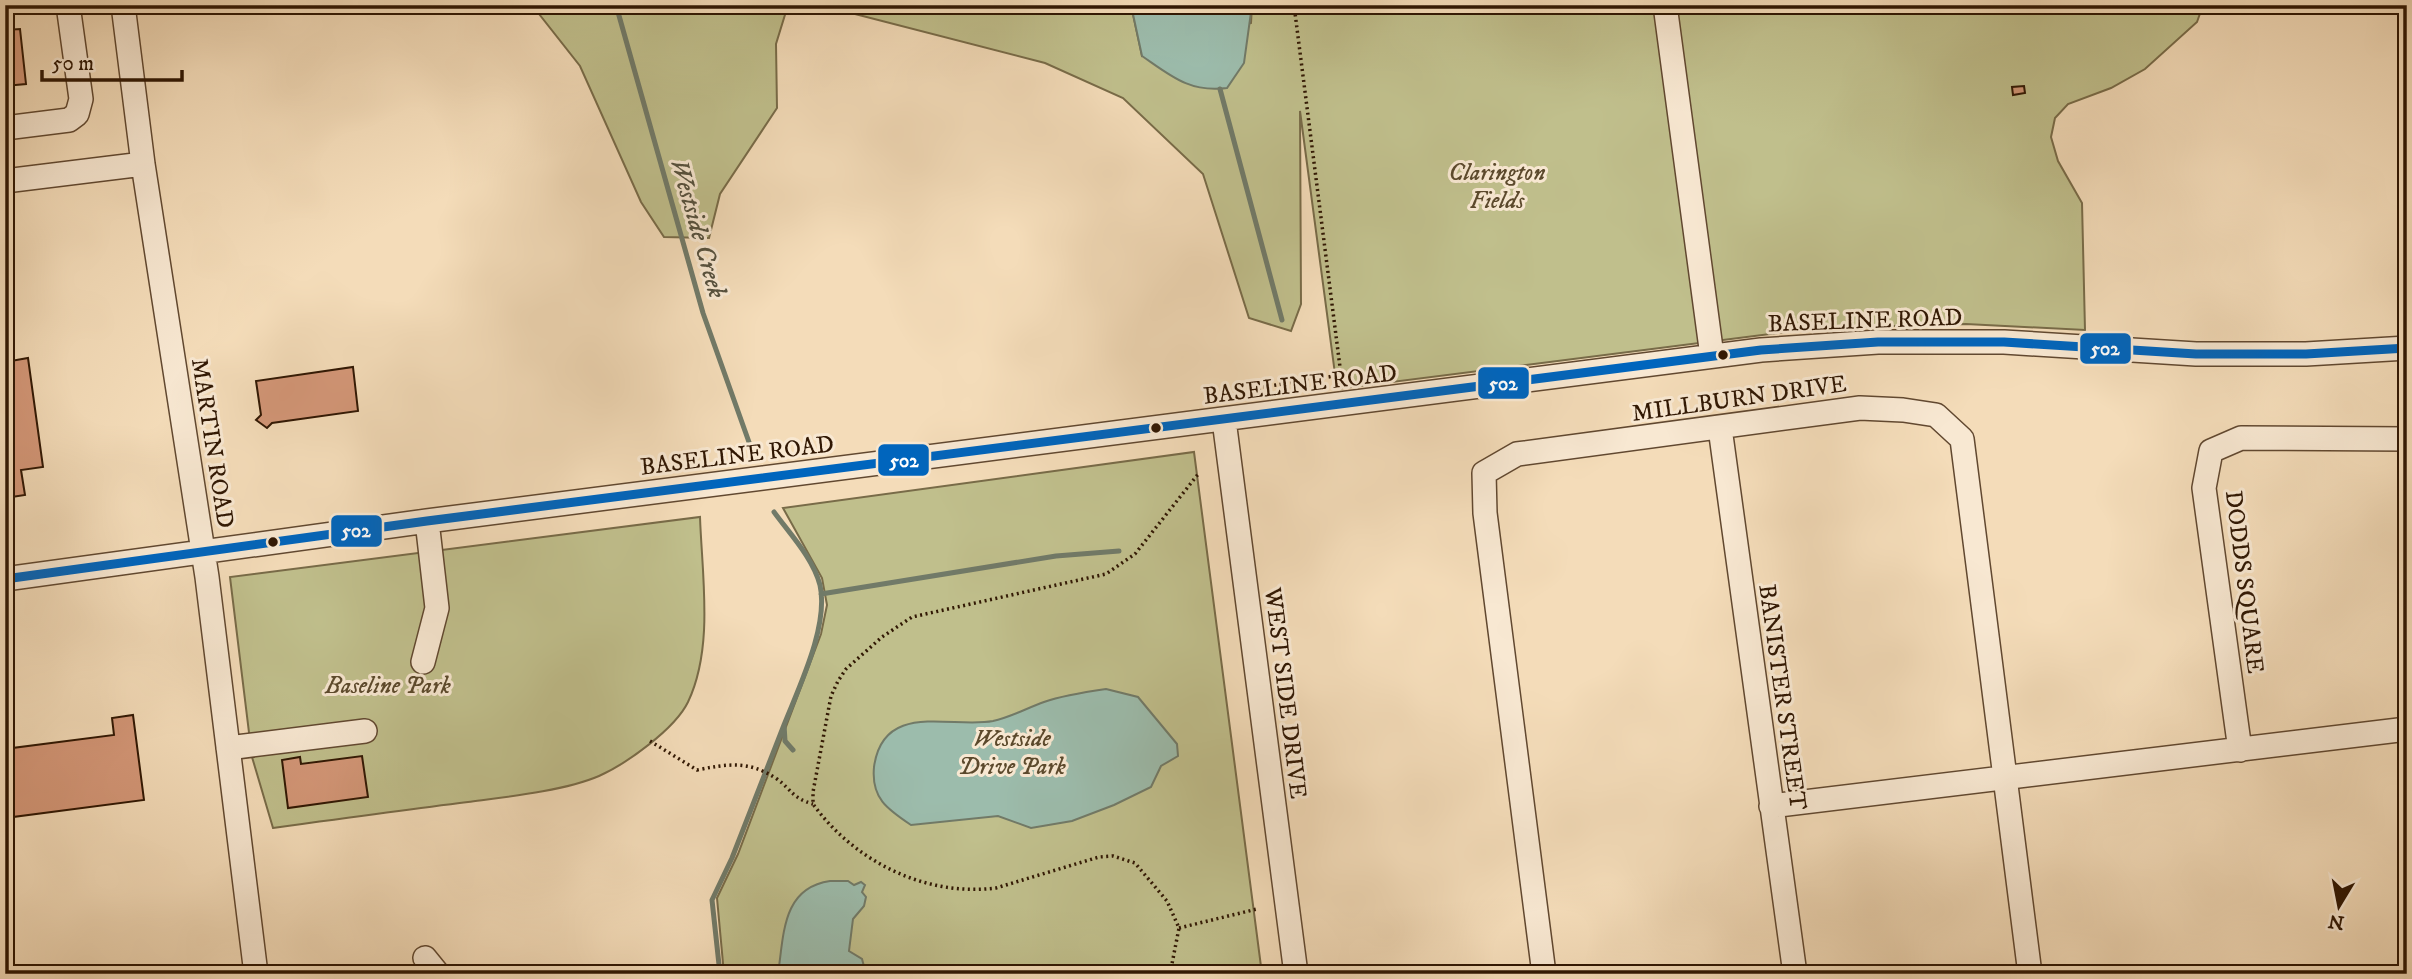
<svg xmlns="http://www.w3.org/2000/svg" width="2412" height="979" viewBox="0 0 2412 979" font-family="'IM FELL DW Pica',serif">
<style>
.green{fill:#c0bf8c;stroke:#786b48;stroke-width:2}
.water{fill:#9cbcac;stroke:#717a68;stroke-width:2}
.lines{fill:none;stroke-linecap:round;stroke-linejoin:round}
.stream{stroke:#717a68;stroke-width:5}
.building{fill:#d49778;stroke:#301703;stroke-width:2}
.minor-casing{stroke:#614830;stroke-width:26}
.path{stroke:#301703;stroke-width:3.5;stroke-dasharray:2 3.5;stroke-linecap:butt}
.minor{stroke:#f8e8d2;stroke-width:23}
.bus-1-casing{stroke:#f8e8d2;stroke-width:14}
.bus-1{stroke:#0065bd;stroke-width:9}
.bus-dot{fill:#301703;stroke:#f8e8d2;stroke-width:2.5}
.labels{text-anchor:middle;stroke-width:6;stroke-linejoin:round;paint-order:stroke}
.park-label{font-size:24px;font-style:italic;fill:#5b492c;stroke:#f8e8d2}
.street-label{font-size:24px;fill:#301703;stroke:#f8e8d2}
.water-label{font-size:26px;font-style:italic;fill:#56513e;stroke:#f8e8d2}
.line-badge{stroke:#f8e8d2;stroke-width:2.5}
.badge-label{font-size:19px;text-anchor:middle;font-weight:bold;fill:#fff}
</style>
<rect width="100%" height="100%" fill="#f4dcb9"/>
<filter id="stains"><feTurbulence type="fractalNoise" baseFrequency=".00286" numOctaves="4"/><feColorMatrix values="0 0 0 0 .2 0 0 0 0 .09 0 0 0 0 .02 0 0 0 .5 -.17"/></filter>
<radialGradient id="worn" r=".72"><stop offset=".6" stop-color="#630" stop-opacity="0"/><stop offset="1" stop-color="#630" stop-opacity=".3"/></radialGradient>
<path class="green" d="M532,5h256l-12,39 1,64 -57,86 -11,44 -45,-1 -23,-35 -61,-136z
M820,5h311l11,51 109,-33 1,-18h951l-6,17 -52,47 -34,19 -43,16 -13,14 -4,19 7,24 24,42 3,127 -119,-6 -149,4 -480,61 -37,-278 1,193 -10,27 -42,-13 -46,-144 -80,-76 -78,-35z
M1194,452l68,522h-538l-7,-76 21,-44 83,-220 6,-29 -5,-27 -39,-70z
M700,517c2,59 14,130 -12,185 -13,27 -62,62 -89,74 -35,15 -93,21 -131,26 -65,8 -130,17 -195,26l-21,-71 -22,-180z"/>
<path class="water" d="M1131,5h121l-8,58 -17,25c-37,5 -56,-12 -85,-32z
M1106,689l32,8 39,47 1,12 -17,10 -10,21 -37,18 -42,16 -41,7 -33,-12 -87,9c-24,-16 -40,-27 -37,-58 9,-67 78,-38 119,-46 18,-4 34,-13 51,-19 20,-7 41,-10 62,-13z
M830,881h18l6,4 7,-3 4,3 -3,7 4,5 -2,9 -11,13 -4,32 13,8 4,15h-88c6,-40 4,-86 52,-93z"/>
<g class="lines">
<path class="stream" d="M616,5l87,308 52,146
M1220,89l62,231
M774,512c16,22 39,46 46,73 9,41 -21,102 -36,140l1,16 8,9
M821,594l235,-38 63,-5
M720,974l-8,-74 20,-42 52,-133"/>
</g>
<path class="building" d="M20,29l6,55 -21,2v-56z
M2024,86l1,7 -12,2 -1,-8z
M28,358l15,109 -22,3 4,25 -20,3v-136z
M353,367l5,44 -86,12 -5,5 -11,-8 5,-5 -5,-34z
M133,715l11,85 -139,18v-69l109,-14 -2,-17z
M362,756l6,41 -80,11 -6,-48 18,-3 1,7z"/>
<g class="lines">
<defs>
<path id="minor" d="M123,5l20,159 64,413 49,397
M1665,5l47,351
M5,128l64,-8 8,-6 4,-15 -13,-94
M5,181l138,-17
M1224,420l72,554
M1720,428l75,546
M5,579l422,-58 1334,-171 117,-8h126l192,12h110l101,-6
M423,662l14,-54 -10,-87
M228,748l137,-17
M2240,750l-36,-262 7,-37 30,-13 166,1
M1771,806l636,-77
M425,958l13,16
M1544,974l-59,-461 -1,-40 33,-19 343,-46 43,2 33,5 26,24 68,535"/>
</defs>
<use href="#minor" class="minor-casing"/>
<path class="path" d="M1255,394l8,-7 78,-12 -47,-370
M650,741l47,29c30,-6 52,-10 80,9 15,11 15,19 36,25
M1179,928l78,-19
M1170,974l9,-46 -12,-27 -32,-38 -22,-7 -14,1 -103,31c-71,9 -142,-27 -183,-84v-12l18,-96 7,-15 8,-12 36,-32 30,-20 194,-43 29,-20 64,-81"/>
<use href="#minor" class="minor"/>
<defs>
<path id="bus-1" d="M5,579l422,-58 1334,-171 117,-8h126l192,12h110l101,-6"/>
</defs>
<use href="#bus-1" class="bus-1-casing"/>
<use href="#bus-1" class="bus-1"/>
</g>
<g class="bus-dot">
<circle cx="1723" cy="355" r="6"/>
<circle cx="1156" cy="428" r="6"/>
<circle cx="273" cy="542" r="6"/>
</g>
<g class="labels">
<g class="park-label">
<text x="1497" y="180">Clarington<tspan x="1497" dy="28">Fields</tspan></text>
<text x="388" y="693">Baseline Park</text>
<text x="1012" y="746">Westside<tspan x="1012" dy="28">Drive Park</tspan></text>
</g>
<g class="street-label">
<text transform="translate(1865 320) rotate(-2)" y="8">BASELINE ROAD</text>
<text transform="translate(1300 384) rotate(-7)" y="8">BASELINE ROAD</text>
<text transform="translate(1739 398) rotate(-8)" y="8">MILLBURN DRIVE</text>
<text transform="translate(213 443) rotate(81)" y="8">MARTIN ROAD</text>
<text transform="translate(737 455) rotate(-7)" y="8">BASELINE ROAD</text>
<text transform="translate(2245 582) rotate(83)" y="8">DODDS SQUARE</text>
<text transform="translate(1286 693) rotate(83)" y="8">WEST SIDE DRIVE</text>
<text transform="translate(1783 697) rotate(82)" y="8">BANISTER STREET</text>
</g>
<g class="water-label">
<text transform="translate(699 228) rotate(74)" y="9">Westside Creek</text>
</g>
</g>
<g class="line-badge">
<rect x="2079" y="332" width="53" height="33" rx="7" fill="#0065bd"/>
<rect x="1477" y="366" width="53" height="34" rx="7" fill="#0065bd"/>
<rect x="877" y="443" width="53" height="34" rx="7" fill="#0065bd"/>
<rect x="330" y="514" width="53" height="34" rx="7" fill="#0065bd"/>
</g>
<g class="badge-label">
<text x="2105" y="355">502</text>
<text x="1503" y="390">502</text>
<text x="904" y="467">502</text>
<text x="356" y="537">502</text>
</g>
<rect width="2412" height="979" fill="none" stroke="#f4dcb9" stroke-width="28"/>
<rect x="7" y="7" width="2398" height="965" fill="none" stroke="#301703" stroke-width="3.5"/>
<rect x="14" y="14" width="2384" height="951" fill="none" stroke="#301703" stroke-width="2"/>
<g transform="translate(2339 906) rotate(190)" stroke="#f8e8d2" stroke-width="5" paint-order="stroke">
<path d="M0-5L12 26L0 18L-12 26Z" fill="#301703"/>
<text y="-10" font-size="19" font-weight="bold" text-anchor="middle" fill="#301703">N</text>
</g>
<path d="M42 70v10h140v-10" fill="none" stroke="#301703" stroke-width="3.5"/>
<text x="52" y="70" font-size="21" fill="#301703" stroke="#f8e8d2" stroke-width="5" paint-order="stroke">50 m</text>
<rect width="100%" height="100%" filter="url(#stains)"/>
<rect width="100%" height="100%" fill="url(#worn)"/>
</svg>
